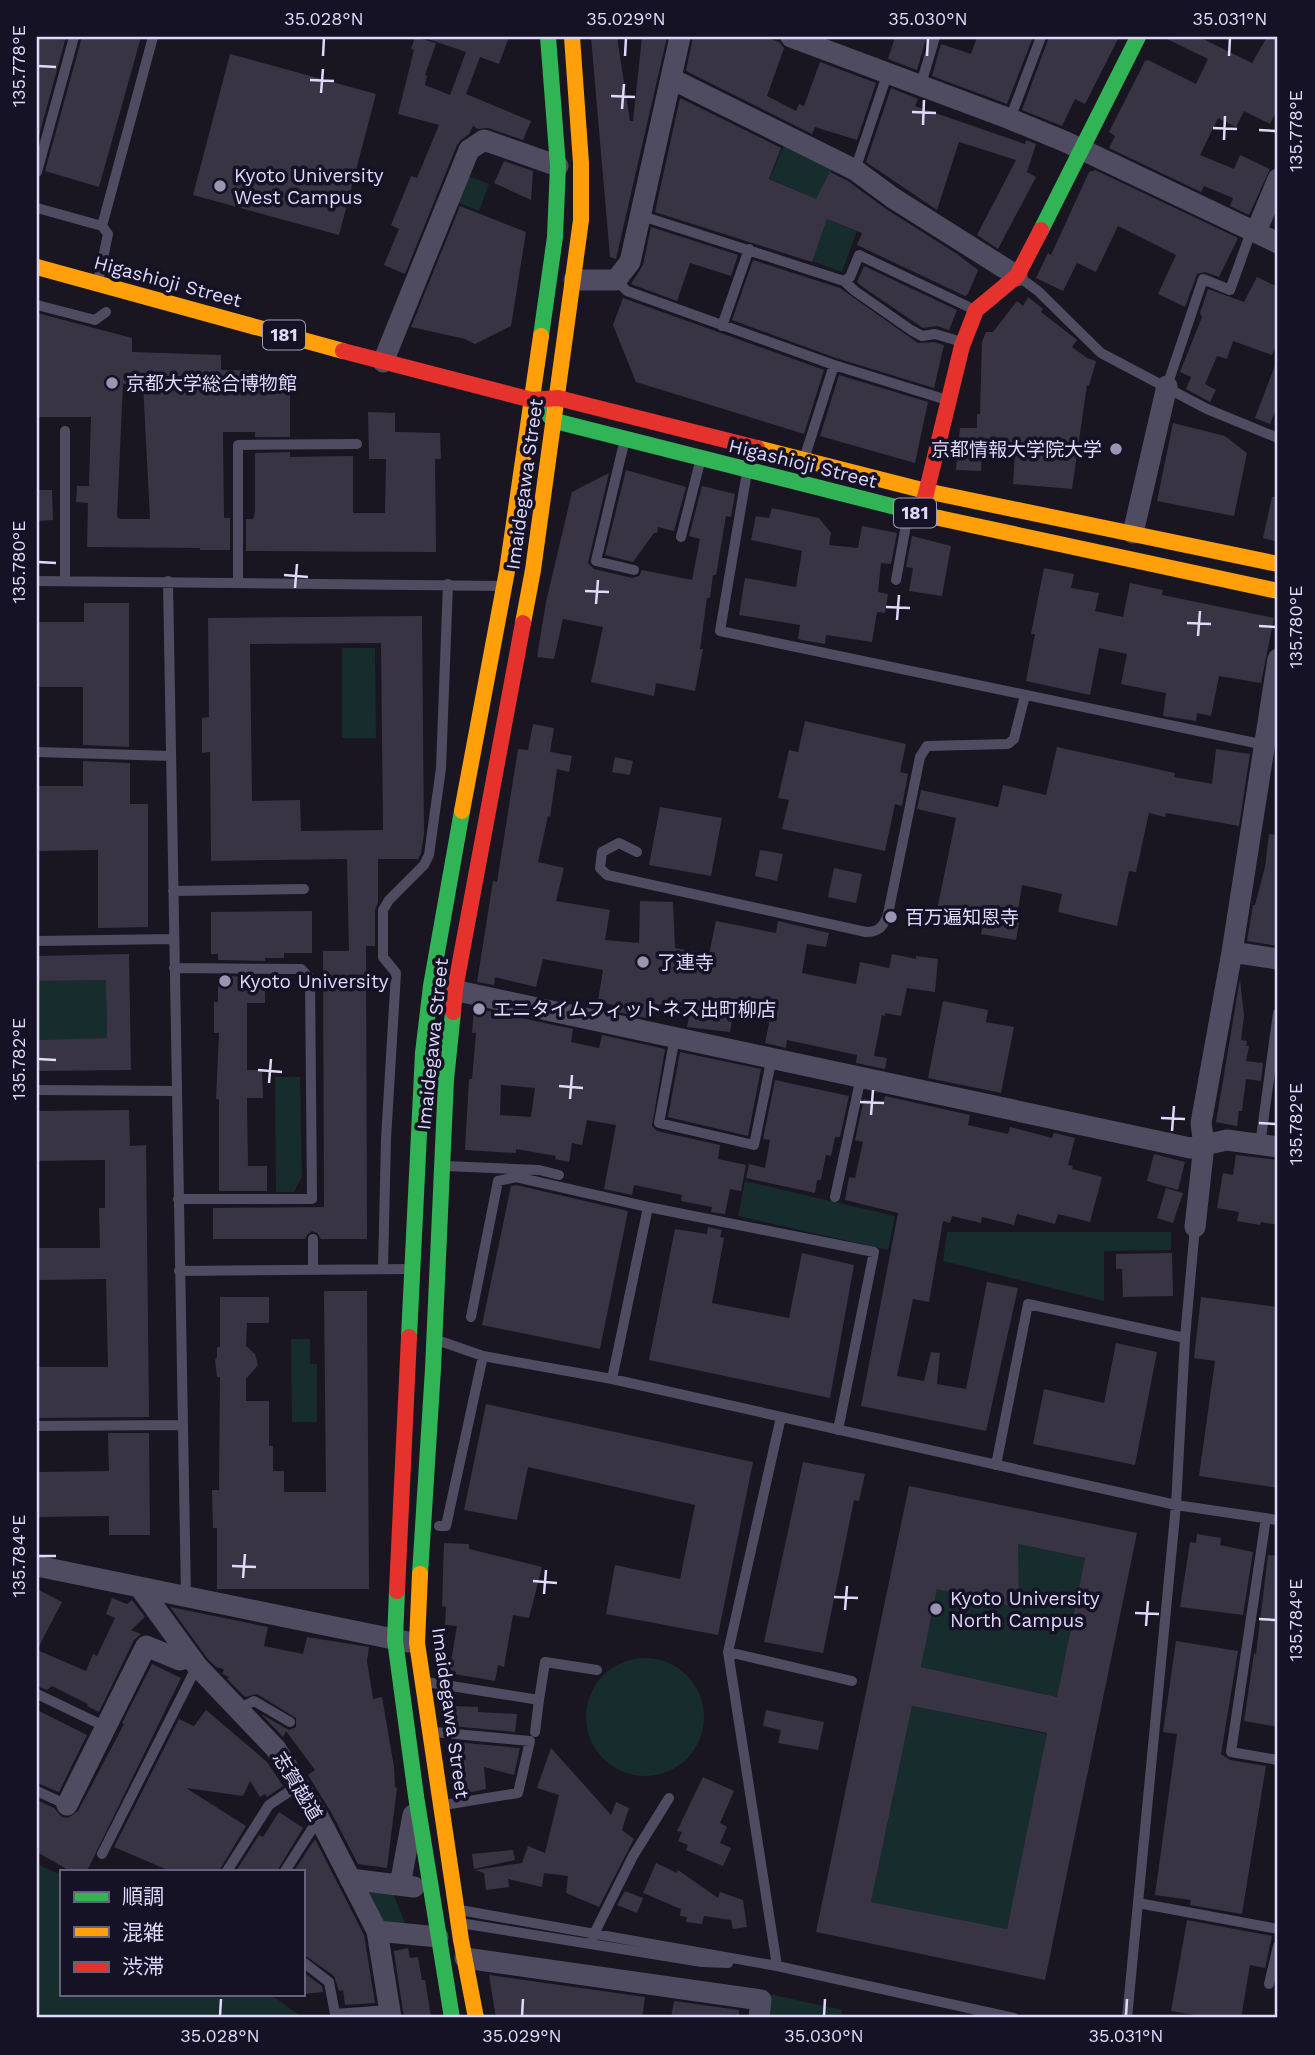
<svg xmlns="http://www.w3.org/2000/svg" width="1315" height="2055" viewBox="0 0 1315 2055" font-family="'Work Sans','Noto Sans JP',sans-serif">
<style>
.green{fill:#162c2d}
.building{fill:#383444;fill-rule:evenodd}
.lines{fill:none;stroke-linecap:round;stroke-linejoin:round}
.lane{stroke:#4f4c61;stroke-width:10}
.street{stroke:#4f4c61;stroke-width:21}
.fast{stroke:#30b455;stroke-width:16}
.slow{stroke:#ff9f0a;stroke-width:16}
.jam{stroke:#e5322d;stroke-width:16}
.ticks{fill:none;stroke:#dfd9fc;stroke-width:2.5}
.poi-dot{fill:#9a95b0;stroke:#161226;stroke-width:2.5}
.labels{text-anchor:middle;stroke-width:7;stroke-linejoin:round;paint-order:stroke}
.shield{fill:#161226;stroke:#a39dbc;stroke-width:2}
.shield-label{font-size:18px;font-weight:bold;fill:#dfd9fc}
.poi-label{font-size:19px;fill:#dfd9fc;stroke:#161226;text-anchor:start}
.street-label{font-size:19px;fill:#dfd9fc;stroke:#161226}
.neatline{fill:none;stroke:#dfd9fc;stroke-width:2.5}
.ticks-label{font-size:18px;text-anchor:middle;fill:#dfd9fc}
</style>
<rect width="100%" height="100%" fill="#191622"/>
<path class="green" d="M785,142l49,24 -7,13 20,14 -11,30 21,8 -15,41 -30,-11 6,-61 -48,-21z
M465,175l24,9 -10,27 -25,-10z
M342,648h33l1,90h-34z
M106,980l1,58 -70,2v-59z
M275,1077h25l2,100 -8,15h-18z
M745,1181l150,35 -7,34 -150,-34z
M947,1232h224v18l-67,1v50l-161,-40z
M291,1339h19v25h7v58h-25z
M949,1529l26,6 -20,58 63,15v-64l67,14 -28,139 -136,-30z
M586 1717a59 59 0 1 1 118 0a59 59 0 1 1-118 0Z
M912,1706l135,28 -40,195 -136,-27z
M37,1864l24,11v119h209l33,24h-266z
M392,1891l14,34 -25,-4 -12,-29z
M769,1994l73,16 -1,8h-75z"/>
<path class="building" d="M37,37h29l-29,106z
M82,37h59l-42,150 -54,-16z
M415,37l21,6 -11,32 2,1 -2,9 25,10 16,-43 -38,-13v-2h81l-10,27 -19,-7 -14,37 65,27 -8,19 -35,-12 -10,1 -5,-3 -4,8 -8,6 -4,5 -52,129 -21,-9 15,-36 -8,-4 20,-49 6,2 22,-53 -41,-11 16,-64 -3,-1z
M591,37h26l13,84h3l9,-84h25l-51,222 -6,-2z
M693,37h72l14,5 5,6 -17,48 29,15 3,-7 5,2 16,-44 56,21 -19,57 -42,-13 -3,7 -126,-63z
M895,37l31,2 -9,31 -29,-11z
M977,37h56l-26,67 -75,-28 9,-32 30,10z
M1049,37h70l-34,67 -10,-5 -13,27 -40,-16z
M1163,37h36l53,26 15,-26h11v71l-8,16 -26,-13 -8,16 -18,-9 -18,37 34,14 6,-14 30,14 -21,46 -19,-9 3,-8 -29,-12 -3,6 -92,-44 6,-12 -6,-4 36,-71 3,-1 48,24 12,-25z
M230,54l146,40 -37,141 -146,-40z
M891,88l27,11 -3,7 110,38 1,-4 10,4 -9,28 9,5 -38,72 -21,-14 39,-75 -57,-18 -22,68 -71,-48z
M680,98l101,50 -12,31 47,20 14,-27 18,9 38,28 71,45 21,16 -10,24 -3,2 -108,-51 5,-12 -35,-14 -15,43 -157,-50z
M504,161l29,10 -2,29 -37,-17z
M1095,170l143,68 -19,39 -14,-5 -8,2 -12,33 -27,-13 18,-39 -58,-29 -22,46 -19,-9 -14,28 -27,-13 12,-25 3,2 38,-83z
M460,206l66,26 -15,94 -36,18 -10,-5 -54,-12z
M651,227l87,28 -7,21 -41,-13 -13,38 -46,-17 12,-19z
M753,260l87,28 78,55 16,-1 10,3 -10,43 -98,-30 -104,-38z
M864,266l93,44 -8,20 -12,-4 -14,2 -63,-43 -3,-3z
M1257,277l21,10v52l-6,16 -39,-14 -6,18 -10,-3 -12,28 11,6 -6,12 -24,-13 5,-12 -11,-5 22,-55 -2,-4 8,-24 36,13z
M1028,297l15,12 -2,3 36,28 -5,7 15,11 9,3 -7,25 -2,-1 -15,104 -59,-5 2,-31 -33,-2 -1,20 -25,-1 4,-42h17v-14h3l2,-72 4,-10h7l24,-31 6,5z
M623,298l201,72 -20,64 -168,-52 -23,-57z
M37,313l95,25v14l89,3v15l49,1v10l20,1v55h-35v-5h-32l1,86h6v32h-30v-2l-113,-1 1,-44 -12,-1 1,-16h12l2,-69h-54zM143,383l7,136h-30l-3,-2 6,-133z
M1277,360l1,44 -8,20 -15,-6z
M839,375l89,27 -13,61 -95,-27z
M368,412l27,1v19l45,1 1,26h-6l1,93 -190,-1v-32h7l2,-7v-59l35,-1v5l63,-1v57h32l1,-54h-17z
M1173,423l52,13 22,17 -13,63 -77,-15z
M626,470l60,17 -12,44 -16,-4 -1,6h-3l-21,29 -28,-7z
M609,473l-21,90 6,6 38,9 7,-2 3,-6 50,10 8,-41 -11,-3 13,-50 33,8 -4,23 -5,-1 -10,59h-3l-3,23h-3l-7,51h3l-8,42 -39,-8 -2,13 -63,-14 12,-55 -40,-8 -9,40 -17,-2 9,-55 26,-110z
M37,490h15l1,30 -16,1z
M1272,497h6v45l-15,-4z
M772,508l47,10 12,15 -2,12 29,3 4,-22 35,7 -6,31 -10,-1 -3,29 10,2 -3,19 -8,-1 -5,30 -46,-7 -1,9 -23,-4 -4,-1 2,-14 -61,-10 6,-37 51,9 6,-36 -51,-11 5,-24 13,2z
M912,536l39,10 -9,50 -33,-5 4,-23 -7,-1z
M1044,568l30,6 -3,14 28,5 -4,18 28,6 7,-34 33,7 -1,5 112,23 -13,65 -42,-7 -8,40 -14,-3 -1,8 -33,-5 3,-23 -45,-9 6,-30 -28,-6 -9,47 -64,-14 9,-47h-4z
M84,603h45v144l-46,-2v-58h-46v-65h47z
M422,616l2,218 -3,19 -3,6h-40v43l-3,8v36h-9l1,293h-46l-4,-6 -5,-2 -5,4 -2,4h-92v-31l111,-1 -1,-256h26l-2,-92 -136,2 -1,-109 -8,1v-35l7,-1 -1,-99zM381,643l2,187 -82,1 -1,-31 -48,1 -2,-157z
M805,721l101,23 -6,28 8,2 -6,32 -7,-2 -10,47 -103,-22 7,-29 -11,-2 11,-48 9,2z
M533,724l21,4 -4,24 22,4 -3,16 -12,-3 -7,48 -2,-1 -10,46 26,6 -8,33 54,9 -5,30 34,3 1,-42 33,1 2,46 34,6 7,-33 60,12 2,-12 51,12 -3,14 -19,-3 -5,29 54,11 4,-22 29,6 3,-14 24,5v-3l22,3 -3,33 -28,-4 -6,28 -16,-3v3l-3,-1 -8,41 13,2 -2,11 -29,-6 1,-8 -70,-15 -1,8 -21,-5 5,-24 -5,-1 1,-10 -31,-6 -5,30 -43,-5 4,-19 -38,-4 -2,15 -39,-8 1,-6 -15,-4 5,-31 -60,-11 -7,28 -41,-10 -1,8 -17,-3 16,-101 4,1 21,-133 10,1z
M1057,747l118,26 -1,4 38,7 4,-35 34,5 -11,72 -73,-13 -1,4 -16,-4 -13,59 -7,-1 -12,55 -59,-14 4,-18 -40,-9 -5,32h3l-4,23 -35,-6 3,-14 -47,-10 19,-92 -39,-9 4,-19 77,17 5,-22 43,10z
M615,757l18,4 -3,14 -18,-3z
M83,761l47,2v41h18v123l-50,1v-78l-61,1v-65h46z
M660,807l62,11 -11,58 -62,-11z
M1269,834l9,1v111l-31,-5 6,-36h2l10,-38z
M760,850l23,4 -6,27 -22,-5z
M834,868l28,6 -6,29 -28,-6z
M312,911v42h-28v5h-19v3l-47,-1v-6h-7v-42z
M129,954l2,116 -94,1v-31l70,-2 -1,-58 -69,1v-25z
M218,976l47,1v26h-18v67h15l1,28h-16l1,68h19v25h-48v-92h-3l3,-66h-5v-31h4z
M1240,979l4,37 -3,24 6,1 -1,5h3l-3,15 17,2 -2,18 -15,-2 -4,32h-3l-2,15 -21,-4z
M943,1001l45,9 -2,12 28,5 -13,66 -73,-15z
M474,1008l99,21 -2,13 28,6 3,-13 63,14 -13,77 5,5 63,14 -2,14 28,6 -5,26 -11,-2 -5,25 -14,-2 1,-5 -31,-6 1,-6 -48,-10 -2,10 -28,-6 12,-64 -29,-5 -5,25 -10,-2 -3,19 -14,-3 1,-3 -40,-7v4l-51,-3 4,-71h3l3,-34 1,-12h-4zM501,1085l34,3 -4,29 -31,-2z
M680,1052l81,17 -13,67 -80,-19z
M775,1080l74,16 -9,41h-5l-4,19 -5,-1 -5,25h-4l-2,13 -69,-15 3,-14 16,4 5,-28 -7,-1z
M885,1096l85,19 -2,10 40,9 2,-7 42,11 2,-5 21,5 -7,27 5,1 -1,3 30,8 -12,45 -32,-8 -3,10 -38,-10 -3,11 -32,-8 -1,6 -29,-7 -2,7 -7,-2 -14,81 -16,-3 -16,77 27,5 7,-29 9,1 -3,31 29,5 21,-107 31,6 -32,143 -125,-25 37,-193 -53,-13 4,-23 6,1 8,-36 -8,-2 9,-41 19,4z
M129,1110l1,36 16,-1 3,272 -112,1v-51h71l-2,-88 -69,1v-32h63l-1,-40h6v-48l-68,1v-50z
M1154,1154l31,8 -7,28 -31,-9z
M1236,1155l42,5v65l-17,-3 -1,3 -23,-4 2,-9 -22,-4 6,-35 10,2z
M516,1185l112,26 -28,138 -118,-24 29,-139z
M1166,1188l17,5 -10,30 -16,-5z
M708,1227l14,3 -2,7 4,1 -12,65 77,15 13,-65 52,12 -24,133 -181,-38 26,-131 32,5z
M1172,1253l1,43 -50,1 -1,-28h-6v-15z
M324,1291h43l2,298h-152v-61h-4l-1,-38h7l1,-113h-3l-2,-17 2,-3v-10h3v-50h49v26h-22l-1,23 9,8 3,11 -12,14v22h23v45h4v25h11v21h42z
M1201,1297l77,10v181l-79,-12 16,-115 -21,-3z
M1116,1343l41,9 -22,113 -102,-21 11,-55 60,14z
M486,1404l267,58 -35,173 -112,-21 9,-49 65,14 15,-74 -167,-38 -11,53 -53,-10z
M108,1433h41l1,102h-41v-19l-72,1v-45l72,-1z
M803,1462l62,12 -6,27 -5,-1 -31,153 -59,-11z
M909,1486l228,47 -92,447 -229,-48zM1018,1544l67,14 -28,139 -136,-30 16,-78 82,19zM912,1706l135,27 -40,196 -136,-27z
M1197,1534l24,4 -1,7 33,7 -10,63 -63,-8 10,-65 6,1z
M444,1543l25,1v5l73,18 -13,51 -16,-3 -9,52 -6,-2 -3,16 -46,-8 8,-47 -12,-1 1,-18 -4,-1z
M1268,1555l10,1v171l-34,-6 10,-68 2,1z
M37,1589l25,13 -25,48 49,21 7,-17 4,2 18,-38 -9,-4 6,-16 15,6 5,-4 13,17 -14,13 10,4 -7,6 -35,72 -12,-6 1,-2 -36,-18 -5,4 -10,-4z
M170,1607l98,20 -4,19 39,8 4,-17 62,10 -2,14 6,38 9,-2 12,70 1,20 2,1 -10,80 -29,-4 -27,-52 -23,-37 7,-5 -29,-39 -3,6 -22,-23 28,16 7,-3v-9l-39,-24 -12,3 -18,-18 2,-2 -7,-3 2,-5 -8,-2 -9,-9z
M1176,1641l62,10 -17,103 9,6 36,6 -24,148 -52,-9 1,-5 -36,-5 22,-161 -14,-2z
M152,1664l29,14 -94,193h-17l-33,-19v-52l17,8 8,9 6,1 10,-7 46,-87 -2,-1z
M37,1703l3,1 -3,6 50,25 -28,57 -22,-9z
M454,1706l24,1v5l39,2 -2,18 -63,-6z
M206,1710l61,52 16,24 -16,11 -2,-3 -5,3 -10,-16 -7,15 -57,-8 60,38 -27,45h-49l-56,-24 65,-128 15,7z
M766,1710l58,12 -6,28 -40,-7 3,-13 -18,-4z
M454,1742l66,6 -6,27 -30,-8 2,22 -23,5 -4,-29 -5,-10z
M551,1748l60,67 5,-13 13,6 -7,22 12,9 -35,68 -33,-14 2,-17 -24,-3 -2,14 -34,-8 1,8 -23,3 -2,-17 -9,-3 47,-7 6,-17 17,7 14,-58 -22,-7z
M703,1777l31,14 -14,32 7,4 -7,16 11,5 -8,18 -37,-16 2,-5 -10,-4 4,-9 -5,-1z
M279,1812l24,16 -26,43h-41l23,-36 4,2z
M315,1839l49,96 11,68 -30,2 -2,-15 -4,1 -5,-15 -31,-22v-83h-9z
M513,1850l2,10 -41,9 -2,-15z
M656,1863l21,10 1,-3 40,28 2,-6 23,8 4,27 -14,2 -2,-9 -27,-4 -2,8 -16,-2 1,-5 -7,-1 1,-7 -38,-16z
M625,1891l18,7 -6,15 -20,-8z
M1187,1920l85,16 -7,32 -15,-3 -9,53h-29l-41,-7z
M393,1946l1,5 14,-3 2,10 8,-1 4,23h3l6,36 -27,2z
M303,1972l19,14 1,6 -20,2z
M489,1975l156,22 -3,21h-146z
M674,2001l65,9v8h-68z"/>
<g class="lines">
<path class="lane" d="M921,84l14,-47
M1010,119l31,-82
M855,170l33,-98
M37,172l37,-135
M37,208l65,18 6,8 -10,48
M642,216l202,65 6,-4 9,-22 116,55
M102,226l51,-189
M1019,277l19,14 63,62 106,56 71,29
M616,280l11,11 207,74 113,35
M844,281l11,10 56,39 11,6 13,-2 27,8
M37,305l58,15 11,-8
M722,326l27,-77
M1167,386l36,-107 27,11 22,-61
M65,431v150
M624,443l-28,118 38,9
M804,459l30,-94
M747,472l-27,159 545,114
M681,537l19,-75
M896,580l12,-66
M37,581l464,5
M168,581l18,1016
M238,582v-137l119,-1
M37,752l134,4
M637,852l-18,-9 -17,9 -2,16 7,7 259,57c13,0 18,-6 22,-18l32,-157 7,-11 81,-2 6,-5 11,-44
M173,891l131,-2
M37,941l136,-2
M174,968l127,1 9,9 2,221h-134
M675,1037l-16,86 95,22 18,-88
M37,1090l139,1
M1260,1145l18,-132
M445,1166l94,4 20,5
M835,1197l26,-120
M313,1239v30
M383,1268l3,-129 10,-166 -13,-16v-47l6,-10 35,-35 5,-10 12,-87 7,-184
M179,1271l232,-2
M471,1317l27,-136 18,-4 132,30 226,45 -36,178
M437,1340l46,16 129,23 564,126 102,15
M612,1379l36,-172
M37,1426l145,-1
M996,1465l32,-161 157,34
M1266,1518l-35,234 47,8
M439,1526h7l37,-170
M728,1652l124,29
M426,1682l113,18 6,-38 52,8
M37,1694l69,33
M238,1709l16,-8 36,21
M434,1732l96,9 -12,52 -74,12
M535,1732l4,-32
M37,1791l30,14
M102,1854l95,-188
M227,1871l42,-66 30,-20
M285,1871l34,-53
M1138,1903l140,26
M460,1910l317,56 237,52
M460,1923l242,39 26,1
M592,1938l41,-82 36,-58
M303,1962l26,20 6,32 54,-4
M777,1966l-49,-314 53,-235
M1269,1984l9,-38
M1127,2018l49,-513 9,-167 10,-111"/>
<path class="street" d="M791,37l219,82 56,23 212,101
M672,79l183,91 38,28 124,78
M1256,232l22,-53
M574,280h42l14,-18 50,-225
M383,362l86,-212 15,-10 74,26
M1133,533l34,-147
M1232,952l46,7
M444,988l746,160 37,-8 51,7
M1195,1227l9,-82 -3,-22 31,-171 46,-293
M37,1566l371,76
M141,1589l56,77 79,83 43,69 58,113 14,87
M67,1805l79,-159 34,14 10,-3
M350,1879l64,8
M400,1885l13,-70
M377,1931l61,6
M465,1958l296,42 -2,18"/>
<path class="fast" d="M1041,230l97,-193
M541,336l14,-99 3,-71 -10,-129
M532,400l23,21 384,97
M409,1337l14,-284 8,-67 31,-175
M420,1574l13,-205 13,-289 7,-68
M397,1591l-2,49 21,156 36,222"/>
<path class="slow" d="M37,267l306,84
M757,448l169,43 352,73
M939,518l339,73
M523,623l10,-53 48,-350v-57l-9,-126
M462,811l45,-240 34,-235
M420,1574l-3,69 44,297 15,78"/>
<path class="jam" d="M343,351l189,49 26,-2 199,50
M921,514l41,-168 14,-36 41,-34 24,-46
M453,1012l2,-23 68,-366
M397,1591l12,-254"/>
</g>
<path class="ticks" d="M323,56l1,-18M625,56l1,-18M927,56l1,-18M1229,56l1,-18M38,66l18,1M310,80l24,1M321,93l2,-24M611,96l24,1M622,109l2,-25M912,112l24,1M923,125l1,-25M1213,128l24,1M1259,130l17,1M1224,140l1,-24M38,562l18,1M284,575l24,2M295,588l2,-24M585,591l24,1M596,604l2,-24M886,607l24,1M897,620l2,-25M1187,623l24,1M1259,626l17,1M1198,636l2,-25M38,1059l18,1M258,1070l24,2M269,1083l2,-24M559,1086l24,2M570,1099l2,-24M860,1102l24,1M871,1115l2,-25M1161,1118l24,1M1259,1123l17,1M1172,1131l2,-25M38,1556h18M232,1566l24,1M243,1578l2,-24M533,1581l24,2M544,1594l2,-24M834,1597l24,1M845,1610l2,-24M1135,1613l24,1M1259,1619l17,1M1146,1626l2,-25M220,2016l1,-17M522,2016l1,-17M824,2016l1,-17M1126,2016l1,-17"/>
<g class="poi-dot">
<circle cx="220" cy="186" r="7"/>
<circle cx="112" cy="383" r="7"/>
<circle cx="1116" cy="449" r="7"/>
<circle cx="891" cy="917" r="7"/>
<circle cx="643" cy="962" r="7"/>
<circle cx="225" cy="981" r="7"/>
<circle cx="479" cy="1009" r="7"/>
<circle cx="936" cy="1609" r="7"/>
</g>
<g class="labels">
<g class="shield">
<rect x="263" y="320.5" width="42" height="29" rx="5"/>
<rect x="894" y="498.5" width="42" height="29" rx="5"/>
</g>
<g class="shield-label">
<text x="284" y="341">181</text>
<text x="915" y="519">181</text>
</g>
<g class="poi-label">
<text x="234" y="182">Kyoto University<tspan x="234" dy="22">West Campus</tspan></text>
<text x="126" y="390">京都大学総合博物館</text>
<text x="1102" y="456" text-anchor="end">京都情報大学院大学</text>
<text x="905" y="924">百万遍知恩寺</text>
<text x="657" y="969">了連寺</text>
<text x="239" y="988">Kyoto University</text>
<text x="493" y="1016">エニタイムフィットネス出町柳店</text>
<text x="950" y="1605">Kyoto University<tspan x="950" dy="22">North Campus</tspan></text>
</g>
<g class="street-label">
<text transform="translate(168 281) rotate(15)" y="7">Higashioji Street</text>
<text transform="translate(803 463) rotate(14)" y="7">Higashioji Street</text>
<text transform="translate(524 484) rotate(-82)" y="7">Imaidegawa Street</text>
<text transform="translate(432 1044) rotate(-84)" y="7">Imaidegawa Street</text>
<text transform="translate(451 1713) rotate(82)" y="7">Imaidegawa Street</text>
<text transform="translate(298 1786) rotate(59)" y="7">志賀越道</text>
</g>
</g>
<rect width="1315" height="2055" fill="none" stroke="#161226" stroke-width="77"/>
<rect x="60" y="1870" width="245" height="126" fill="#161226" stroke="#66627c" stroke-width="2"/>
<rect x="74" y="1892" width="35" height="10" fill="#30b455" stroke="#66627c" stroke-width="2"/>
<text x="122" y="1904" font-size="21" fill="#dfd9fc">順調</text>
<rect x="74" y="1927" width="35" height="10" fill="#ff9f0a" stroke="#66627c" stroke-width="2"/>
<text x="122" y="1940" font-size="21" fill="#dfd9fc">混雑</text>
<rect x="74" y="1962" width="35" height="10" fill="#e5322d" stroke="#66627c" stroke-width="2"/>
<text x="122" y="1974" font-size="21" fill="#dfd9fc">渋滞</text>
<rect x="38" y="38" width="1238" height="1978" class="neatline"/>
<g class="ticks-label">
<text x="324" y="25">35.028°N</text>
<text x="626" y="25">35.029°N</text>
<text x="928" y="25">35.030°N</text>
<text x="1230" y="25">35.031°N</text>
<text transform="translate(19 66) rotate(-90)" y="6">135.778°E</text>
<text transform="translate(1296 131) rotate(-90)" y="6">135.778°E</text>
<text transform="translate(19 562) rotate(-90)" y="6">135.780°E</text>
<text transform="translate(1296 627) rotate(-90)" y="6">135.780°E</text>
<text transform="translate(19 1059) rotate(-90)" y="6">135.782°E</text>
<text transform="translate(1296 1124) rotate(-90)" y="6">135.782°E</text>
<text transform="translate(19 1556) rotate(-90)" y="6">135.784°E</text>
<text transform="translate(1296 1620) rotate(-90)" y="6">135.784°E</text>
<text x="220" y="2042">35.028°N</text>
<text x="522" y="2042">35.029°N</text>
<text x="824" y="2042">35.030°N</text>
<text x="1126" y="2042">35.031°N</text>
</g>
</svg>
